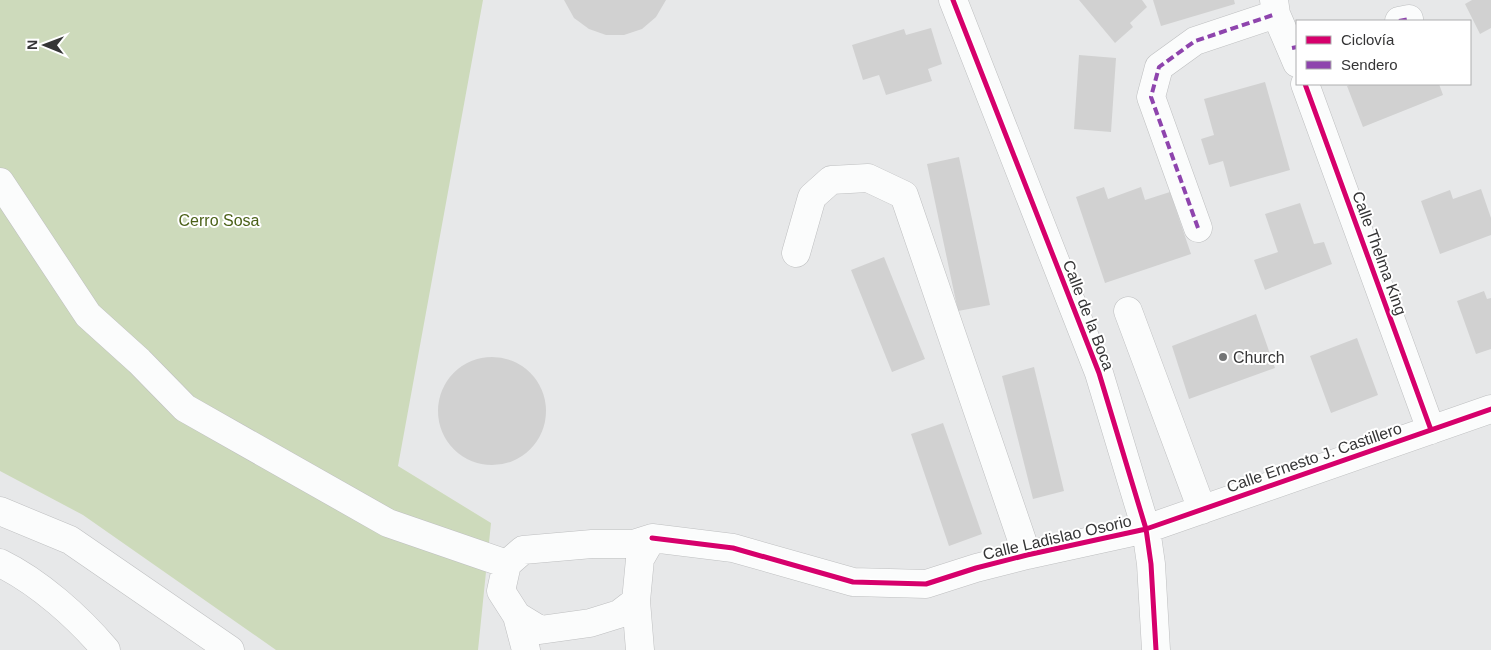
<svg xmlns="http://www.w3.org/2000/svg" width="1491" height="650" viewBox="0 0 1491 650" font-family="Arial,sans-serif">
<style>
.green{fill:#cddabb}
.building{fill:#d1d1d1}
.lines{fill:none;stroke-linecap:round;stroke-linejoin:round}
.minor-casing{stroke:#bebfc0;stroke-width:29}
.minor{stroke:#fbfcfc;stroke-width:28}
.quiet{stroke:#8e44ad;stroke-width:4;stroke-dasharray:8 4;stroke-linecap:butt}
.cycleway-casing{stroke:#fff;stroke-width:8}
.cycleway{stroke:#d6006c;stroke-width:5}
.poi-dot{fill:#737475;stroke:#fff;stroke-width:2}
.labels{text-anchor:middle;stroke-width:4;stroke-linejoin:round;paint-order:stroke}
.park-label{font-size:16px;fill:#4b6118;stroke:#fff}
.street-label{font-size:16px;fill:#353536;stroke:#fff}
.poi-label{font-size:16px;fill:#353536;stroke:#fff;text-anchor:start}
</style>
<rect width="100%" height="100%" fill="#e7e8e9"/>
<path class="green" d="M0,0h483l-85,466 93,57 -13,127h-202l-193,-135 -83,-44z"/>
<path class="building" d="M564,0h102l-10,17 -14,12 -18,6h-18l-17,-6 -15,-11z
M1079,0h63l5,7 -17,16 3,4 -18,16z
M1153,0h81l1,4 -74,22z
M1472,0h19v28l-11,6 -15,-30z
M931,28l11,36 -14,5 4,12 -46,14 -7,-20 -16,5 -11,-35 52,-16 2,6z
M1079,55l37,3 -5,74 -37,-3z
M1265,82l25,88 -60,17 -7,-26 -14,4 -8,-26 13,-4 -10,-36z
M1353,84h86l4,11 -80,32 -16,-41z
M959,157l31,148 -32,6 -31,-147z
M1104,187l4,12 33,-12 4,13 25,-8 21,62 -86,29 -29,-86z
M1481,189l10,29v17l-51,19 -19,-53 29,-11 3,9z
M1300,203l14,41 10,-2 8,22 -67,26 -11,-30 24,-8 -13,-38z
M884,257l41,102 -33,13 -41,-102z
M1484,291l3,8 4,-1v51l-15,5 -19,-53z
M1256,314l19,54 -86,31 -17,-53z
M1357,338l21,57 -47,18 -21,-57z
M438 411a54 54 0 1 1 108 0a54 54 0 1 1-108 0Z
M1034,367l30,124 -31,8 -31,-123z
M943,423l39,111 -33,12 -38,-112z"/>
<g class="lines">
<defs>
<path id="minor" d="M953,0l146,373 47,156 5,35 5,86
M1274,0l2,14 21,49
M1399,21l10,-2
M1305,84l126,346
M0,182l88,133 51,46 46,47 203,115 119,41
M1198,228l-47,-131 8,-30 36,-26 81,-27
M796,253l16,-56 19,-17 37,-2 36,17 123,360
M1128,311l74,199
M0,511l70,29 160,110
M652,538l-12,21 -4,42 -17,13 -29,9 -50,7 -23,-14 -16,-25 6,-27 16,-14 69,-6h41l19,-6 81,10 120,34 73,2 50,-16 51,-13 119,-26 345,-120
M0,563c39,19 78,54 106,87
M636,601l4,49
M517,616l9,34"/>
</defs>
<use href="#minor" class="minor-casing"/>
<use href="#minor" class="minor"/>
<path class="quiet" d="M1399,21l10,-2
M1292,48l5,-1
M1198,228l-47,-131 8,-30 36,-26 81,-27"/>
<defs>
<path id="cycleway" d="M953,0l146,373 47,156 5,35 5,86
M1305,84l126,346
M652,538l81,10 120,34 73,2 50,-16 51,-13 119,-26 345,-120"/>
</defs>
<use href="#cycleway" class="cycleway-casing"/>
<use href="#cycleway" class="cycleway"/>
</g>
<circle class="poi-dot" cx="1223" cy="357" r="5"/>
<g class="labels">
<g class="park-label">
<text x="219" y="226">Cerro Sosa</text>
</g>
<g class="street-label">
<text transform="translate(1380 253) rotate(70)" y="6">Calle Thelma King</text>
<text transform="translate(1089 315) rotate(69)" y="6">Calle de la Boca</text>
<text transform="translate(1314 457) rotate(-19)" y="6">Calle Ernesto J. Castillero</text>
<text transform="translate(1057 537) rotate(-13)" y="6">Calle Ladislao Osorio</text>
</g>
<g class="poi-label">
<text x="1233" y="363">Church</text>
</g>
</g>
<rect x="1296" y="20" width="175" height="65" fill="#ffffff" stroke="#aeaeaf"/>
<rect x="1306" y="36" width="25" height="8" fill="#d6006c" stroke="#aeaeaf"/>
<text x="1341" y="45" font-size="15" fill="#353536">Ciclovía</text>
<rect x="1306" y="61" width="25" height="8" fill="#8e44ad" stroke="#aeaeaf"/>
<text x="1341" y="70" font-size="15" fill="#353536">Sendero</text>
<g transform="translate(45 45) rotate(271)" stroke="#ffffff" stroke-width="4" paint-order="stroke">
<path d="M0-4L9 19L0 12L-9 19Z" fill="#353536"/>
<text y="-8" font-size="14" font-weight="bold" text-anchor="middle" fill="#353536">N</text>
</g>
</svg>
